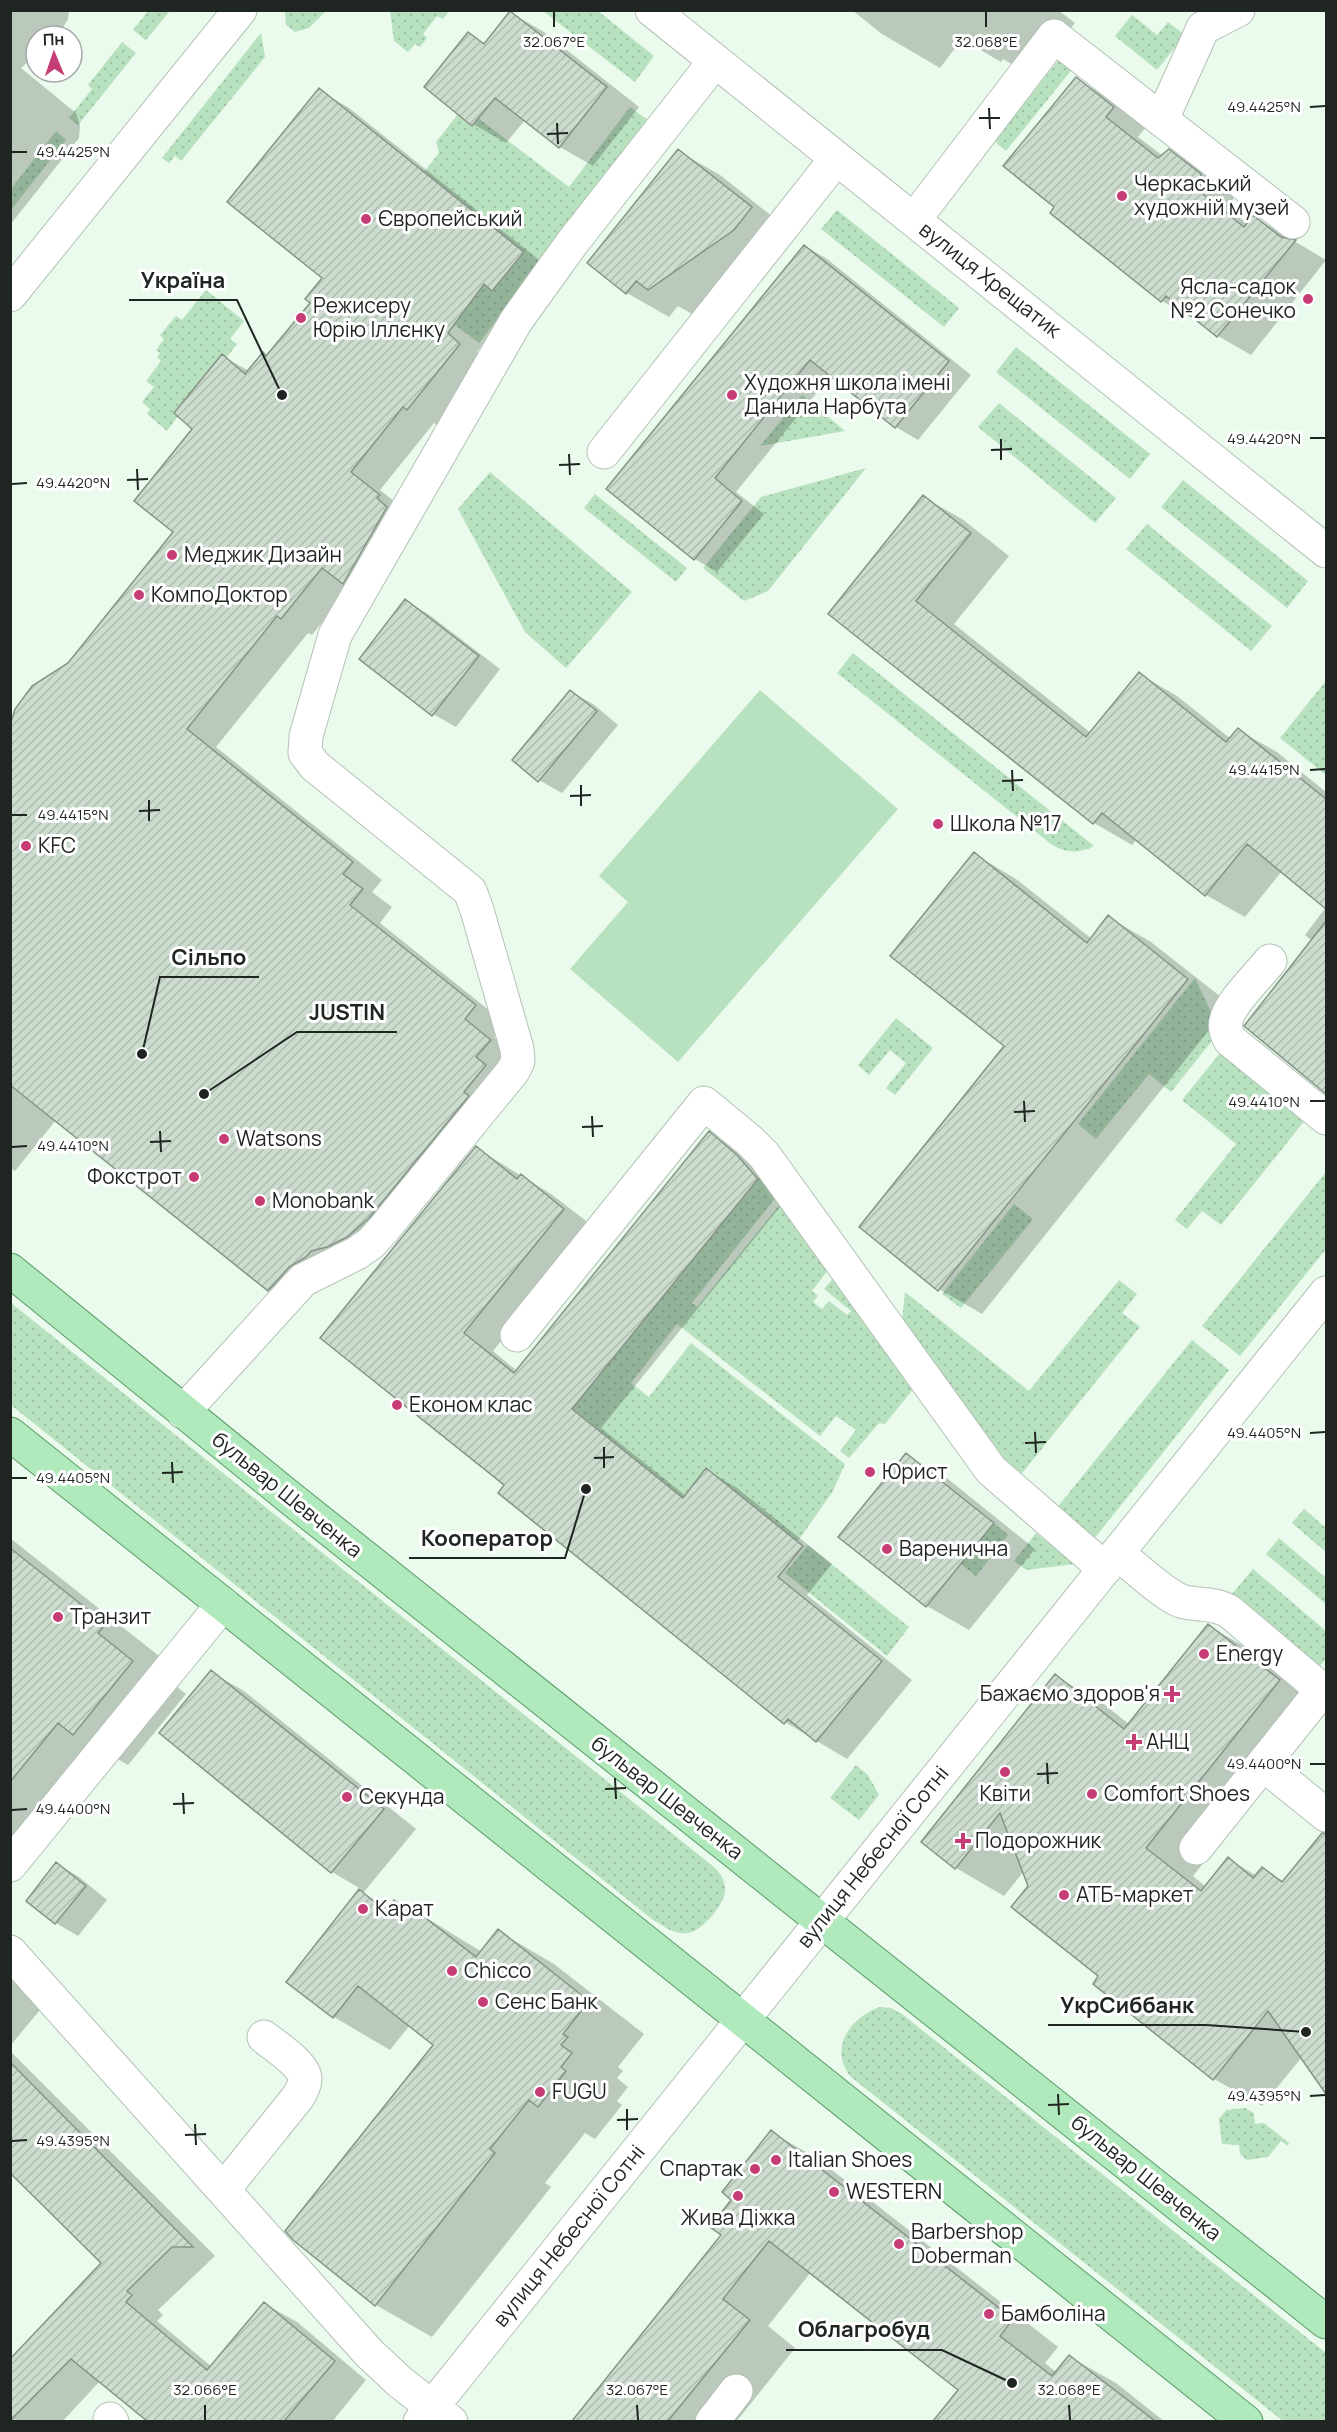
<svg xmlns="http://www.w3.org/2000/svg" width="1337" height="2432" viewBox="0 0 1337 2432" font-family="Manrope,sans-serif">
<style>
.grass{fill:url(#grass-dots)}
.garden{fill:#b8e2bf}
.shadow{fill:#0003}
.building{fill:url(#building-hatch);stroke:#859487;stroke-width:1.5}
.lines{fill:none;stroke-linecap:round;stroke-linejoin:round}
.minor-casing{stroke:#b3c2b5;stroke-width:35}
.major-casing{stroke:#5a9b69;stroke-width:35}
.minor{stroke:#fff;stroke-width:33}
.major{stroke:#afe9bc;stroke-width:33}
.ticks{fill:none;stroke:#1f2520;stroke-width:2}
.poi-dot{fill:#c63c74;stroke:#fff;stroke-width:2}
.labels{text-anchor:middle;stroke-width:6;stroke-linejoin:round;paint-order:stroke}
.poi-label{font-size:21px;fill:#1f2520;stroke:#fff;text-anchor:start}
.street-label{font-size:21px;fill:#1f2520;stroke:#fff}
.ticks-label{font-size:15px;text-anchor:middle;fill:#1f2520;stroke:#fff;stroke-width:6;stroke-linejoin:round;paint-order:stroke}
.leader{fill:none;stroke:#1f2520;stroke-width:2}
.callout-dot{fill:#1f2520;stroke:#fff;stroke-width:2}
.callout-label{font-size:22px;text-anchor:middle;font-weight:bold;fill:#1f2520;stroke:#fff;stroke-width:6;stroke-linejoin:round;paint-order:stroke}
</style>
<defs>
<pattern id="grass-dots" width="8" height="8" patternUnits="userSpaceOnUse" patternTransform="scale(1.5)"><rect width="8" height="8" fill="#b8e2bf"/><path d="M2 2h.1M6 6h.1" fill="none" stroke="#9ec2a4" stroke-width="1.8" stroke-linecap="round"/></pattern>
<pattern id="building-hatch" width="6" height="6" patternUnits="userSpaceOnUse" patternTransform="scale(1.5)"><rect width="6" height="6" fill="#ccdcce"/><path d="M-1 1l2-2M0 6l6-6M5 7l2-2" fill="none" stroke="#afbdb1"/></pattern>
</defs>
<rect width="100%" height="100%" fill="#eafaec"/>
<path class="grass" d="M148,11h22l-24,29 -13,-10z
M285,11v-1l41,1 -17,17 -14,4 -9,-7z
M390,11v-1l59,1 -6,8 -6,-3 -14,18 4,4 -7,9 -5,-3 -7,8 -14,-11z
M543,11h55l56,45 -19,26z
M1132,15l25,20 11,-13 17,13 -28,35 -42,-34z
M261,33l4,24 -84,104 -6,-5 -6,7 -7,-5z
M122,42l14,11 -58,72 -9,-7 23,-29 -4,-4z
M1065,52l13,10 -72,89 -12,-10z
M630,107l19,14 -170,222 -24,-18 -4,5 -14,-11 36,-44 19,16 32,-39 -100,-80 15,-19 -3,-11 22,-28 20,4 91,69z
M56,131l10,9 -55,70v-21z
M837,210l122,98 -15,19 -123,-98z
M206,290l38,31 -14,18 7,5 -11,14 -4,-4 -48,59 4,3 -11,15 -20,-17 3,-5 -8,-7 12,-15 -8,-6 15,-20 -4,-4 3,-4 -4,-3 8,-11 -4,-4 16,-19 6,4z
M1016,347l134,107 -20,25 -134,-107z
M802,395l43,36 -85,15z
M999,403l117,95 -21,25 -117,-96z
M866,468l-98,123 -24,10 -41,-33 58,-71z
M490,472l142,120 -66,76 -41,-36 -67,-123z
M1183,480l125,101 -21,27 -126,-101z
M595,494l92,74 -11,14 -92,-74z
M1147,524l125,102 -21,25 -125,-102z
M853,653l241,193c-15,8 -29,7 -43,-2l-214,-171z
M1326,681v94l-46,-37z
M1195,978l25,53 -49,61 -22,-18 -53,65 -18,-15z
M896,1018l37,30 -38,47 -9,-7 20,-25 -16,-13 -21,25 -11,-10z
M1221,1052l85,67 -85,106 -19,-14 -15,18 -12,-9 61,-76 -54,-44z
M1326,1172v77l-86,107 -38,-30z
M761,1175l15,22 -84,106 5,4 84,-104 48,66 -17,22 6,5 -5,6 9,7 7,-8 18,14 4,-4 -27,-22 11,-13 80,111 -30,37 -6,-1 -30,35 -9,-7 16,-21 -20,-14 -16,20 -143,-112 -46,59 18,14 42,-54 154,121 -12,27 -35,50 -91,-72 -24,29 -116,-83z
M1014,1204l19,15 -72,89 -19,-14z
M1119,1280l18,14 -15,19 18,14 -121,150 -26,-22 -91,-133 3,-30 124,99z
M10,1302l704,565c7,7 12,15 11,25 -2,14 -23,39 -37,41 -14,2 -24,-7 -35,-13l-642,-515z
M1192,1340l37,30 -135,169 -38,-30z
M1304,1509l22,19v24l-34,-29z
M994,1523l14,12 -32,41 -15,-12z
M1036,1533l39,31 -49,6 -12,-9z
M1279,1538l47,40v26l-60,-50z
M808,1545l101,82 -22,29 -102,-83z
M1253,1569l73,62v28l-7,8 -87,-73z
M856,1765l12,10 11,20 -20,25 -29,-22z
M880,2007l11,1 11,6 424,339v68h-43l-432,-344c-23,-28 -1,-60 29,-70z
M1245,2108l9,5 1,11 9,-1 25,20 -1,3 -7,-5 -13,16 -21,3 -7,-6 -1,-9 -17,-1 -3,-25 7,-9z"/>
<path class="garden" d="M760,690l138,119 -220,253 -108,-93 58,-67 -29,-26z"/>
<path class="shadow" d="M10,10h59l-1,9 -10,17h-22v19l-15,13 55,45 4,12 -1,13 -69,87z
M852,10h206l17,13 -43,53 -29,-17 -2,3 -39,-23 -22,29 -58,-34z
M511,13l33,19 95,75 -46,59 -33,-19 -35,-27 -19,23 -33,-19 -4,-90 17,10z
M1076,79l33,19 37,29 -8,10 25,19 6,-5 33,19 32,25 -3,16 17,13 6,-7 72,43 -75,95 -33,-19 -22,-18 -1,2 -33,-19 -110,-88 5,-6z
M319,90l30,18 204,163 -40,31 -36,50 13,10 -52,64 -4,-3 -54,67 29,23 -97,122 -4,-2 -92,114 166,133 -10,12 20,15 -12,16 125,100 -11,14 26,21 -221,249 -30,-17 -213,-170 -41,51 -5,-3v-424l59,-80 106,-132 19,-103 28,-73 27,15 14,-17 4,3 45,-54 12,-26z
M678,151l42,24 73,58 -16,21 -85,60 -14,-8 -9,11 -42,-24z
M805,246l22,13 144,116 -53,65 -22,-13 -65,-52 -95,117 28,22 -47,58 -22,-13 -87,-70z
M923,497l39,22 47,37 -55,68 137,109 48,-59 38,22 54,43 7,-9 39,22 49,40v115l-44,-36 -37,46 -39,-22 -69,-56 -5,6 -38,-22 -264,-210z
M406,601l22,13 72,55 -44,58 -23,-13z
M571,692l22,12 25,21 -56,68 -23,-13z
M974,854l42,25 76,60 16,-22 43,25 79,62 -248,310 -43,-25 67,-243z
M1326,907v185l-79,-65 65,-86 -7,-6z
M709,1133l30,18 49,46 -187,231 85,68 21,-26 30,18 95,76 -25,31 105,85 -65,79 -62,-37 -279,-237 -184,-147 154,-190 75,46 43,33 -101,124 24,20z
M906,1455l42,24 87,70 -66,81 -42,-24z
M10,1538l149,118 -8,10 35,28 -58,71 -17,-10 -101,125z
M1209,1626l48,28 69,56 -133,166 13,11 22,-28 29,17 5,-7 23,13 33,-42 8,5v236l-24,-24 -40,49 -48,-27 -114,-103 -70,-90 -6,-15 -20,25 -48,-28 99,-192 49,28 26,21z
M211,1672l33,19 172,138 -53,64 26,15 6,-6 20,9 67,41 16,-21 56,33 90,70 -26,33 5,4 -6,7 11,9 -11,14 5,4 -27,34 -10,-6 -40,50 6,4 -119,150 -56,-32 59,-261 -25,-19 -20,25 -56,-33 -46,-36 73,-92 -29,-17 -171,-139z
M57,1864l22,13 28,23 -29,36 -22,-13 -28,-23z
M10,1967l35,37 -35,42z
M10,2051l205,205 -57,54 5,5 -6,6 55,46 53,-63 32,18 69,58 -34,42h-183l-49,-41 -38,41h-52v-62l93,-97 -93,-92z
M771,2132l47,27 240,188 -13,16 12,10 13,-16 46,26 49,39h-230l25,-33 -149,-117 -43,54 27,22 -59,74h-162l149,-187 10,-35z"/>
<path class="building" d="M510,11l97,76 -48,61 -64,-50 -23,28 -48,-39 44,-55 16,12z
M1076,77l38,30 -8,10 52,41 11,-9 32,25 -2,17 45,36 9,-12 28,22 15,3 -79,97 -51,-41 -5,6 -111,-89 4,-6 -51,-41z
M319,88l205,164 -32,39 -8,-7 -36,49 12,11 -53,66 -4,-3 -52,65 29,23 -3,3 10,9 -44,77 -21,-16 -41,51 -4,-3 -90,113 166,133 -10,12 20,15 -13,16 126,100 -11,14 26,21 -15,17 10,8 -22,27 5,4 -100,122 -22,19 -20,10 -16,4 -5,6 -17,10 -21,24 -258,-206v-360l5,-16 17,-23 36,-23 105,-131 -39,-31 58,-72 -18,-16 48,-59 23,20 18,-22 3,4 44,-53 -5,-4 17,-21 -95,-76z
M678,149l74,58 -18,23 -86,60 -12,-9 -10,13 -39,-31z
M804,245l145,116 -54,67 -85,-68 -95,118 27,23 -48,59 -88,-71z
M923,495l48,38 -55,68 170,136 53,-65 87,70 12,-14 88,71v110l-79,-65 -42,52 -103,-83 -9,11 -265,-210z
M405,599l74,57 -47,60 -73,-57z
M570,690l27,21 -59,71 -26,-22z
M974,852l113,91 21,-28 80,64 -250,312 -79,-64 145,-181 -114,-90z
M1326,921v173l-82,-68z
M709,1131l28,24 21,24 -186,230 111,89 23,-30 97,78 -25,31 104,84 -66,81 -28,-23 -4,5 -286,-231 6,-8 -184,-147 156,-192 41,33 4,-5 43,35 -100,124 50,40z
M906,1453l88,70 -68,84 -88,-70z
M10,1548l96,76 -8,9 35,28 -60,74 -15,-12 -48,59z
M1208,1624l72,56 -134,168 55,43 27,-34 25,21 9,-11 20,15 40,-49h4v261l-58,-83 -55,69 -120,-96 5,-8 -87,-69 17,-21 -28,-73 -45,56 -34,-27 134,-168 69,55z
M211,1670l173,139 -53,64 -172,-140z
M56,1862l30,24 -31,38 -29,-23z
M359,1889l26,22 9,-11 18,13 2,-4 62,48 22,-28 91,72 -26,33 5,3 -7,8 11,8 -11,14 5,4 -28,36 -9,-7 -39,49 5,4 -120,153 -82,-66 -8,-9 148,-186 -75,-59 -25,32 -47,-36z
M10,2062l183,185h-21l-45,44 5,4 -6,7 81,68 57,-68 71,59 -51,60h-137l-76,-62 -61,62v-62l91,-96 -91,-90z
M771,2130l242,189 -13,17 52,40 17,-21 86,66h-222l25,-31 -189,-149 -46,58 27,21 -82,101h-96l149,-186 -11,-8 21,-27 -9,-8z"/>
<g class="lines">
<defs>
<path id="minor" d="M652,10l674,541
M1162,119l41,-91 35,-18
M914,220l140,-184 239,186
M10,295l230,-285
M604,452l232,-293
M1270,961c-12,15 -41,43 -44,60 -2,7 1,13 4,19l96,78
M517,1335l187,-232 46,38 14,14 227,315 114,99
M183,1412l120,-132 54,-27 14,-10 12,-13 130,-159 5,-10 -1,-12 -40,-139 -7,-19 -155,-125 -10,-13 1,-17 29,-101 181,-314 56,-78 143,-182
M1117,1553c17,13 46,41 64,48 17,5 33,1 49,11l92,78 -126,158
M1263,1764l63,51
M10,1865l213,-261
M10,1952l359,401 31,29 51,40
M224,2189l74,-92c3,-5 7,-12 7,-18 0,-14 -30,-33 -41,-42
M110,2419l2,3
M420,2422l906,-1129
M712,2422l24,-31"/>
<path id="major" d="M10,1270l279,227 1037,825
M10,1434l1236,988"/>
</defs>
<use href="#minor" class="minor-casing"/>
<use href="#major" class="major-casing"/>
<use href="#minor" class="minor"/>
<use href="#major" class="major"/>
</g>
<path class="ticks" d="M554,12v15M986,12v15M1310,107l15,-1M989,108l1,21M979,118h21M557,123l1,21M547,134l21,-1M12,152h15M1310,438h15M1001,439v21M991,450l21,-1M569,454l1,21M559,465l21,-1M137,469l1,21M127,480l21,-1M12,484l15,-1M1012,770l1,21M1310,770l15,-1M1002,781l21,-1M581,785v21M570,796l21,-1M149,800v21M139,811l21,-1M12,815h15M1024,1101l1,21M1310,1101h15M1014,1112l21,-1M592,1116l1,21M582,1127l21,-1M160,1131l1,21M150,1142l21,-1M12,1147l15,-1M1035,1432l1,21M1310,1433l15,-1M1025,1443l21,-1M604,1447v21M594,1458l20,-1M172,1462l1,21M162,1473l21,-1M12,1478h15M1047,1763l1,21M1310,1764h15M1037,1774l21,-1M615,1778l1,21M605,1789l21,-1M183,1793l1,21M173,1804l21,-1M12,1810l15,-1M1058,2094l1,21M1310,2096l15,-1M1048,2105l21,-1M627,2109v21M617,2120l21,-1M195,2124l1,21M185,2135l21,-1M12,2141l15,-1M205,2405v15M637,2405l1,15M1069,2405l1,15"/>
<g class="poi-dot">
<circle cx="1122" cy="196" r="6"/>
<circle cx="366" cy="219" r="6"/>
<circle cx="1308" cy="299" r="6"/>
<circle cx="301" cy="318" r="6"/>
<circle cx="732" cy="395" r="6"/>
<circle cx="172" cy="555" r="6"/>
<circle cx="139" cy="595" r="6"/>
<circle cx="938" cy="824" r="6"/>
<circle cx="26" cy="846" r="6"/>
<circle cx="224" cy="1139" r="6"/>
<circle cx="194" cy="1177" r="6"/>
<circle cx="260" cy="1201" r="6"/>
<circle cx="397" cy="1405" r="6"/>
<circle cx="870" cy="1472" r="6"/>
<circle cx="887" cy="1549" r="6"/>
<circle cx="58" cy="1617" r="6"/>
<circle cx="1204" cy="1654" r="6"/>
<path d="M1169 1685h6v6h6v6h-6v6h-6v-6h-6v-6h6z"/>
<path d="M1131 1733h6v6h6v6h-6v6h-6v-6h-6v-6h6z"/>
<circle cx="1005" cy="1772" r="6"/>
<circle cx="1092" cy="1794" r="6"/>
<circle cx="347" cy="1797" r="6"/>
<path d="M960 1832h6v6h6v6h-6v6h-6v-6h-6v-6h6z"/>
<circle cx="1064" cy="1895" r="6"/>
<circle cx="363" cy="1909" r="6"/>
<circle cx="452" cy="1971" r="6"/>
<circle cx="483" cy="2002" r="6"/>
<circle cx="540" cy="2092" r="6"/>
<circle cx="776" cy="2160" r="6"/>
<circle cx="755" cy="2169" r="6"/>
<circle cx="834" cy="2192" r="6"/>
<circle cx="738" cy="2196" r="6"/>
<circle cx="899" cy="2244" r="6"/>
<circle cx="989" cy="2314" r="6"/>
</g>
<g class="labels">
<g class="poi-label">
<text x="1134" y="191">Черкаський<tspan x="1134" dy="24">художній музей</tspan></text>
<text x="378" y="226">Європейський</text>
<text x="1296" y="294" text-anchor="end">Ясла-садок<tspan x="1296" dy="24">№2 Сонечко</tspan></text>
<text x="313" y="313">Режисеру<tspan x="313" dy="24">Юрію Іллєнку</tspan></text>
<text x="744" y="390">Художня школа імені<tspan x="744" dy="24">Данила Нарбута</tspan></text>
<text x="184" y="562">Меджик Дизайн</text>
<text x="151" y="602">КомпоДоктор</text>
<text x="950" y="831">Школа №17</text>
<text x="38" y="853">KFC</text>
<text x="236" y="1146">Watsons</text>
<text x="182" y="1184" text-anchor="end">Фокстрот</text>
<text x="272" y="1208">Monobank</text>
<text x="409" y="1412">Економ клас</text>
<text x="882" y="1479">Юрист</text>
<text x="899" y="1556">Варенична</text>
<text x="70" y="1624">Транзит</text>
<text x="1216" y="1661">Energy</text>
<text x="1160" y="1701" text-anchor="end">Бажаємо здоров'я</text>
<text x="1146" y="1749">АНЦ</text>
<text x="1005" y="1801" text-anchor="middle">Квіти</text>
<text x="1104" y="1801">Comfort Shoes</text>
<text x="359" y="1804">Секунда</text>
<text x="975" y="1848">Подорожник</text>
<text x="1076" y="1902">АТБ-маркет</text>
<text x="375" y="1916">Карат</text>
<text x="464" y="1978">Chicco</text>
<text x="495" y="2009">Сенс Банк</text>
<text x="552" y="2099">FUGU</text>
<text x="788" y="2167">Italian Shoes</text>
<text x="743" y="2176" text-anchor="end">Спартак</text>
<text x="846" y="2199">WESTERN</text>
<text x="738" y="2225" text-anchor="middle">Жива Діжка</text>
<text x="911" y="2239">Barbershop<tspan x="911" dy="24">Doberman</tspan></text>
<text x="1001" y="2321">Бамболіна</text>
</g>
<g class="street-label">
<text transform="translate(990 280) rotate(38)" y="7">вулиця Хрещатик</text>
<text transform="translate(287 1495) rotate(39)" y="7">бульвар Шевченка</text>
<text transform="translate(667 1798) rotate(38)" y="7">бульвар Шевченка</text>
<text transform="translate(873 1857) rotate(-51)" y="7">вулиця Небесної Сотні</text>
<text transform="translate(1146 2178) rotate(39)" y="7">бульвар Шевченка</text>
<text transform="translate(569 2236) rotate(-51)" y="7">вулиця Небесної Сотні</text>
</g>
</g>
<g class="ticks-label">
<text x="554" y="47">32.067°E</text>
<text x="986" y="47">32.068°E</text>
<text x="1264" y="112">49.4425°N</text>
<text x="73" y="157">49.4425°N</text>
<text x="1264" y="444">49.4420°N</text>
<text x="73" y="488">49.4420°N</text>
<text x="1264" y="775">49.4415°N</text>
<text x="73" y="820">49.4415°N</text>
<text x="1264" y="1107">49.4410°N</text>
<text x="73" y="1151">49.4410°N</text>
<text x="1264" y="1438">49.4405°N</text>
<text x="73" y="1483">49.4405°N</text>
<text x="1264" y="1769">49.4400°N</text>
<text x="73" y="1814">49.4400°N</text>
<text x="1264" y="2101">49.4395°N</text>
<text x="73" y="2146">49.4395°N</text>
<text x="205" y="2395">32.066°E</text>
<text x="637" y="2395">32.067°E</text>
<text x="1069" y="2395">32.068°E</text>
</g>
<path class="leader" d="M282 395L237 300H129M142 1054L160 977H259M204 1094L297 1032H397M586 1489L565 1558H409M1306 2032L1206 2025H1048M1012 2383L942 2350H786"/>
<g class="callout-dot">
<circle cx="282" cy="395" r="6"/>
<circle cx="142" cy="1054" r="6"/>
<circle cx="204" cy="1094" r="6"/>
<circle cx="586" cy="1489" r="6"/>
<circle cx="1306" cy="2032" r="6"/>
<circle cx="1012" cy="2383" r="6"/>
</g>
<g class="callout-label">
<text x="183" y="288">Україна</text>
<text x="209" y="965">Сільпо</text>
<text x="347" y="1020">JUSTIN</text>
<text x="487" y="1546">Кооператор</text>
<text x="1127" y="2013">УкрСиббанк</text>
<text x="864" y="2337">Облагробуд</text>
</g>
<rect width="1337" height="2432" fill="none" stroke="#1f2520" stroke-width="24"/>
<g transform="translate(54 54) rotate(358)"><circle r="28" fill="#ffffff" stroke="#a5a8a6" stroke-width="1.5"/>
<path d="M0-4.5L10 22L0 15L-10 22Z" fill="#c63c74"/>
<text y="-9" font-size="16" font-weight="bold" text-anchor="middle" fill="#1f2520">Пн</text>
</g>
</svg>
